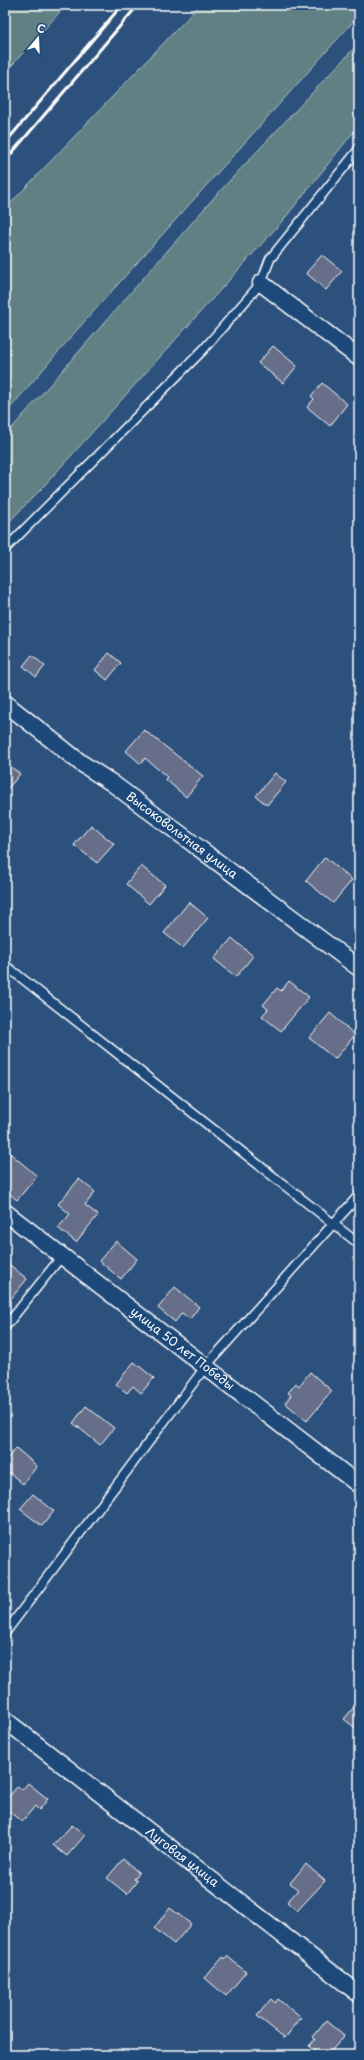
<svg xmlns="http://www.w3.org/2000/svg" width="364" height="2060" viewBox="0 0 364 2060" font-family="'Playpen Sans',sans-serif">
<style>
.green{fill:#608084;stroke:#b0c0c2}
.building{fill:#666e89;stroke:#fff}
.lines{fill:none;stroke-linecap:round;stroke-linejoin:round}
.lane-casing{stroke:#fff;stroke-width:11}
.street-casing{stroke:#fff;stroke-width:19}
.lane{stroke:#1f4a7a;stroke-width:8}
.street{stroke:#1f4a7a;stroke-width:16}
.rail{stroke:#fff;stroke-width:3}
.labels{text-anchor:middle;stroke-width:3;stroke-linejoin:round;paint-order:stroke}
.street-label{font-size:12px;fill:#fff;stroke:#1f4a7a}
</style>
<rect width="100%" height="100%" fill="#2d517d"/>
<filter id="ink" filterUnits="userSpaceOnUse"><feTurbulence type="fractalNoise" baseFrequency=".025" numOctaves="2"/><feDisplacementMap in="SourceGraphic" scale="8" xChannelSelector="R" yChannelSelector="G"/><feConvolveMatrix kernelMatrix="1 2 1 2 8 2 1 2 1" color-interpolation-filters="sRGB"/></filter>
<g filter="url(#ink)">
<path class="green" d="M5,5h61l-61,68z
M200,5h159v10l-283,316 -71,83v-205z
M359,43v82l-74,93 -243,270 -37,38v-90l213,-243z"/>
<path class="building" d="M322,255l20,16 -16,19 -20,-17z
M273,346l24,20 -14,17 -25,-20z
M322,383l25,21 -17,22 -23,-19 7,-8 -3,-3z
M109,653l12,10 -14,17 -12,-10z
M32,655l13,11 -9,11 -13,-11z
M144,730l59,46 -17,21 -21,-18 2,-2 -22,-19 -4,6 -15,-13z
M5,762l15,12 -15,18z
M275,773l11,9 -19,23 -11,-9z
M91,825l23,19 -17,19 -23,-18z
M325,857l27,23 -19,23 -27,-22z
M141,866l24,19 -16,19 -23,-20z
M189,902l19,16 -25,30 -19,-15z
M232,938l21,18 -17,21 -22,-18z
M289,981l20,16 -28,34 -19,-15 6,-7 -5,-4 14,-17 4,3z
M330,1013l25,22 -20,24 -26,-21z
M5,1149l32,27 -20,24 -12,-10z
M79,1179l16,13 -10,13 13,10 -22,27 -18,-14 12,-14 -12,-10z
M116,1241l21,18 -16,20 -22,-18z
M5,1261l22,18 -22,27z
M175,1287l24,20 -9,12 -8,-6 -7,9 -17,-14z
M134,1362l20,16 -13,15 -8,-7 -6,7 -11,-9z
M310,1372l22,19 -25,30 -22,-18 6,-8 -3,-2 8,-10 3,3z
M86,1406l28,22 -14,17 -27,-22z
M16,1448l21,18 -14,18 -18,-15v-8z
M33,1494l21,17 -12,15 -22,-17z
M359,1701v30l-15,-12z
M28,1783l20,16 -9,11 -4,-4 -13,16 -17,-14v-7l13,-15 4,4z
M72,1825l13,10 -18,21 -14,-11z
M123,1859l16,14 -5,6 3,2 -10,13 -20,-16z
M306,1864l19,17 -28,30 -10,-9 11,-12 -8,-7z
M170,1908l21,16 -17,20 -20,-16z
M227,1956l19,16 -20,24 -21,-18 18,-21 2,2z
M271,1999l4,4 3,-4 23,19 -16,20 -28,-22z
M326,2021l18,15 -16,19h-9l-10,-9 6,-7 -2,-2z"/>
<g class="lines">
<defs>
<path id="lane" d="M5,549l198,-199 58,-67 9,-24 89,-110
M5,965l354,279
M5,1327l57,-71
M5,1633l201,-267 153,-171"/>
<g id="street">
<path d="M261,283l98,75"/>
<path id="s1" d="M5,703l76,60 31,20 247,185"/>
<path id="s2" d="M5,1212l354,273"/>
<path id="s3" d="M5,1720l354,274"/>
</g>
</defs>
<use href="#lane" class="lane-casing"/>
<use href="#street" class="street-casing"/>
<use href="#lane" class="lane"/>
<use href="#street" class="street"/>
<path class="rail" d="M5,143l117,-138
M5,161l133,-156"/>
</g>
</g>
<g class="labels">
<g class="street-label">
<text dy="4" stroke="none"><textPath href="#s1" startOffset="221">Высоковольтная улица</textPath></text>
<text dy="4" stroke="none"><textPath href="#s2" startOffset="224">улица 50 лет Победы</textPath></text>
<text dy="4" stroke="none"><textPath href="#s3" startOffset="224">Луговая улица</textPath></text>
</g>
</g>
<rect width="364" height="2060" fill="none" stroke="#1f4a7a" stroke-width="20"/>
<rect x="10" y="10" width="344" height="2040" fill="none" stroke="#fff" stroke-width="1.5" filter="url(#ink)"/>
<g transform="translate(38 38) rotate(19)" stroke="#1f4a7a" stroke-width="3" paint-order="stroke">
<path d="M0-3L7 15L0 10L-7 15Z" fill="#ffffff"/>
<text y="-6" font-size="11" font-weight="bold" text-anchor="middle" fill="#ffffff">С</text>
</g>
</svg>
